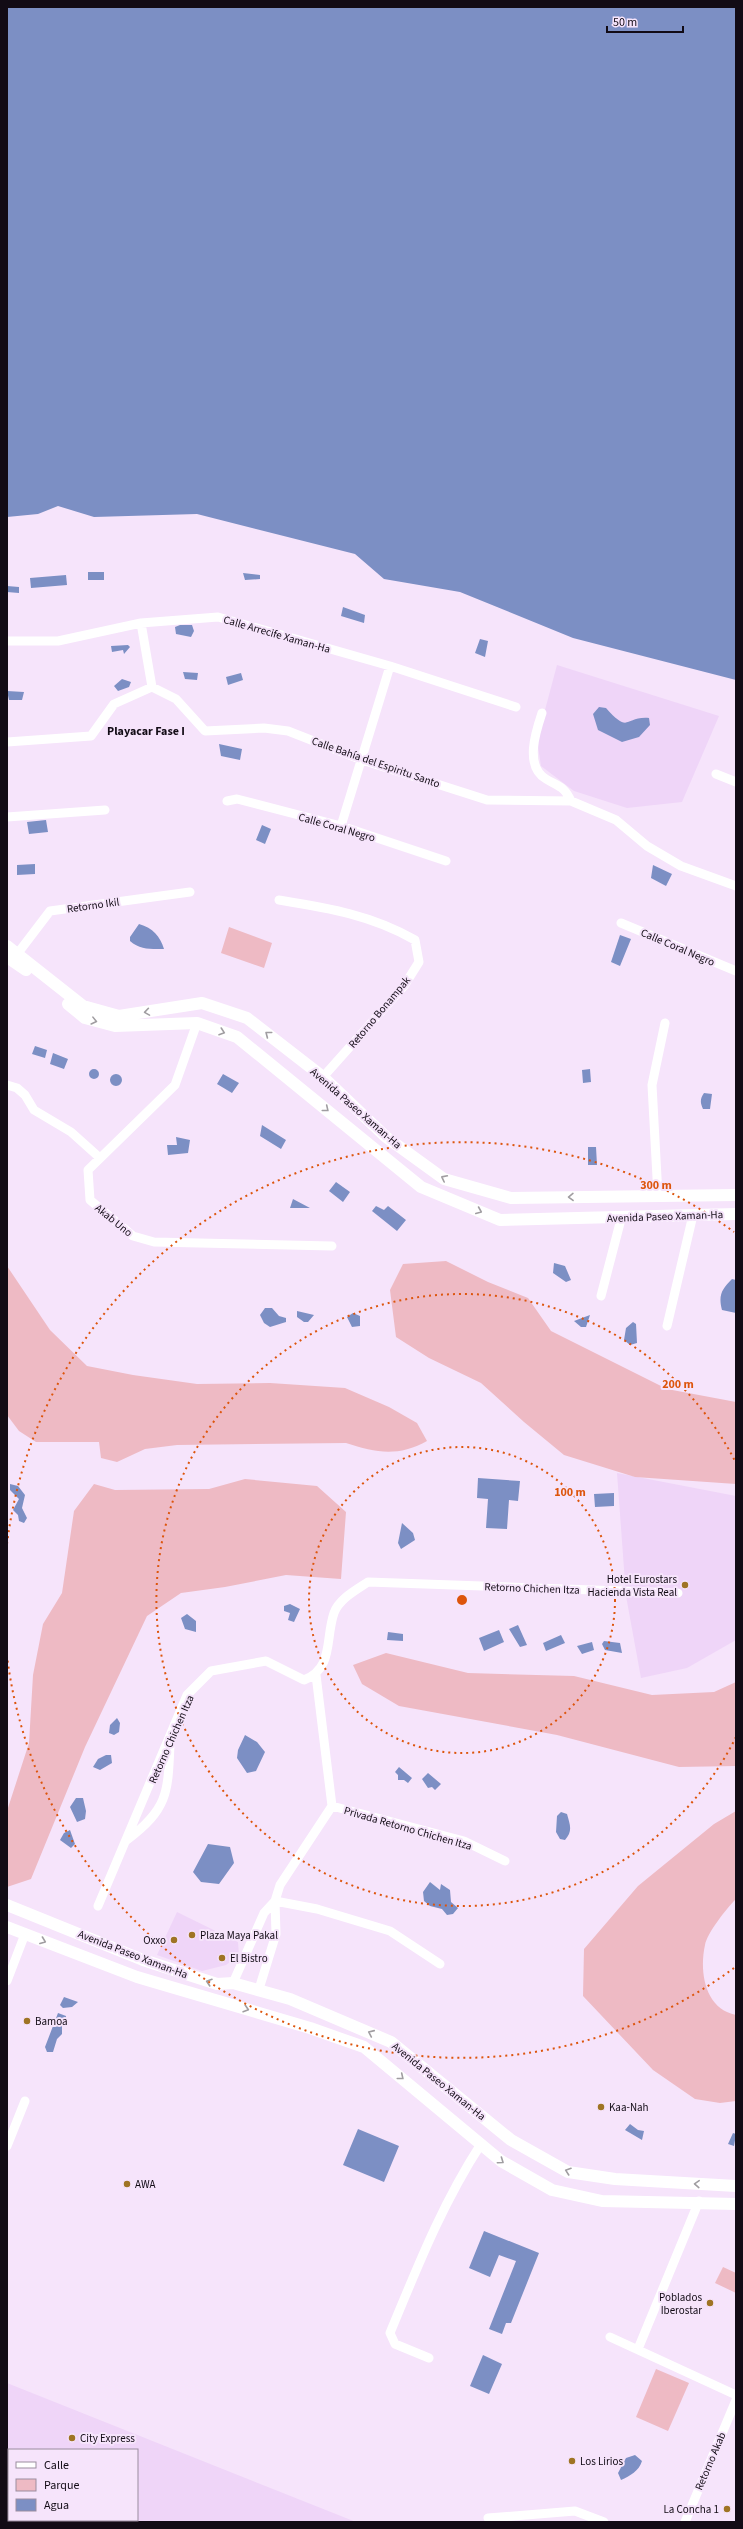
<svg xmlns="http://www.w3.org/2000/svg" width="743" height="2529" viewBox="0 0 743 2529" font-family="'Source Sans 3',sans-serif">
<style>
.built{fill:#efd5f8;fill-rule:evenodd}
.green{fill:#eebac4}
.water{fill:#7c8fc4}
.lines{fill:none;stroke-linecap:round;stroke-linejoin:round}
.minor{stroke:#fff;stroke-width:9}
.secondary{stroke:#fff;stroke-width:12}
.oneway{stroke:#a09da1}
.ring{fill:none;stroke:#dd550c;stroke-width:2;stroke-dasharray:2 4}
.poi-dot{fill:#9f7424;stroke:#f6e4fb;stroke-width:1.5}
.labels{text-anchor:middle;stroke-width:4;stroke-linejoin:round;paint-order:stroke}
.street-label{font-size:11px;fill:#120b15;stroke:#f6e4fb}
.poi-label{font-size:11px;fill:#120b15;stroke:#f6e4fb;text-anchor:start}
.neighbourhood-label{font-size:12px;font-weight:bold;fill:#120b15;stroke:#f6e4fb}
.centre{fill:#dd550c;stroke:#f6e4fb;stroke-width:2}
.ring-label{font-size:12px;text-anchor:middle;font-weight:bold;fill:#dd550c;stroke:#f6e4fb;stroke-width:4;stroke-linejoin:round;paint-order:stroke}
</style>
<rect width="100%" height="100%" fill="#f6e4fb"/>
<path class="built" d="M557,665l162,51 -37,86 -55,6 -53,-17 -33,-25 -4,-26z
M617,1473l119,23v144l-49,28 -46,10 -15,-82z
M177,1912l61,30 1,13 -13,10 -24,6 -45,-16z
M7,2383l349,139h-349zM9,2450h128v70h-128z"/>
<path class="green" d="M229,927l43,16 -8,25 -43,-15z
M446,1261l42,21 40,16 23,33 116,58 69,13v82l-101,-7 -71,-22 -40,-33 -43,-39 -52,-25 -33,-21 -6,-47 13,-26z
M7,1266l43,64 37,36 46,9 64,9 73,-1 75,5 44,19 28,16 10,18c-29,16 -51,12 -81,2l-169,2 -32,4 -28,13 -16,-4 -2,-16h-63l-17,-11 -12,-16z
M245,1479l72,7 29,26 -5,67 -55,-4 -61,12 -44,6 -34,23 -62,131 -54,132 -24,8v-76l22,-68 4,-68 10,-51 19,-31 12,-82 20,-27 21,6 94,-1z
M386,1653l82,20 106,3 78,19 62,-3 22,-10v84l-57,1 -122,-32 -158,-29 -37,-22 -9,-19z
M736,1811v88c-9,9 -29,34 -31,46 -6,27 0,64 31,70v86l-16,2 -25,-4 -42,-29 -70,-74 1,-47 54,-63 76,-62z
M723,2267l13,6v20l-21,-10z
M656,2369l33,14 -21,48 -32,-14z"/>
<path class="water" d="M7,7h729v673l-163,-42 -113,-46 -76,-13 -29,-25 -158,-40 -103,3 -36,-11 -20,8 -31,3z
M104,572v8h-16v-8z
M243,573l17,2v4l-15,1z
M66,575l1,10 -36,3 -1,-10z
M7,586l12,1v6l-12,-1z
M343,607l22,8 -1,8 -23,-7z
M180,625h12l2,6 -3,6 -15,-3 -1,-7z
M480,639l8,2 -3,16 -10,-4z
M128,645l2,2 -6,7 -1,-4 -11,2 -1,-6z
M183,672l15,1 -1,7 -12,-1z
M241,673l2,7 -15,5 -2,-8z
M122,679l9,3 -2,5 -11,4 -4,-5z
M7,691l17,1 -2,8h-13z
M599,707l7,1c24,27 18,8 43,10l1,7 -11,12 -17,5 -24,-12 -5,-16z
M219,744l23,5 -2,11 -19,-4z
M46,820l2,12 -19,2 -2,-12z
M262,825l9,4 -6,15 -9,-4z
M35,864v10l-18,1v-10z
M653,865l19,9 -6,12 -15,-8z
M139,924c14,4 21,12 25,25 -13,0 -24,1 -34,-8v-4z
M620,935l11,4 -11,27 -9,-4z
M35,1046l12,4 -2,8 -13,-4z
M53,1053l15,6 -4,10 -14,-5z
M590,1069l1,13 -8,1 -1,-13z
M89 1074a5 5 0 1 1 10 0a5 5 0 1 1-10 0Z
M223,1074l16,9 -7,10 -15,-9z
M110 1080a6 6 0 1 1 12 0a6 6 0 1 1-12 0Z
M704,1093l8,1 -2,15h-7c-3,-7 -3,-10 1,-16z
M262,1125l24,15 -5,9 -21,-13z
M176,1137l14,3 -2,13 -20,2 -1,-10h10z
M588,1147h8l1,18h-9z
M336,1182l14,10 -7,10 -14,-11z
M293,1199l17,9h-20z
M376,1206l8,4 4,-4 18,14 -9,11 -25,-20z
M554,1263l11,3 6,14 -5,2 -13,-9z
M732,1279l4,1v33l-14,-3c-4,-15 0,-21 10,-31z
M265,1308h7l7,8 7,2v4l-16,5 -6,-4 -4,-8z
M297,1311l17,4 -6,7h-4l-7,-5z
M353,1313l7,3v10l-8,1 -5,-10z
M590,1315l-4,12h-5l-7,-6z
M633,1322l3,2 1,19 -7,2 -6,-5 2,-12z
M478,1478l42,3 -2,20 -9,-1 -2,29 -21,-1 2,-29 -11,-1z
M10,1484l8,2 7,9 -3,13 5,10 -3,5 -5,-2 -1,-6 -5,-5 6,-11 -9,-9z
M614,1493v13l-19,1 -1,-13z
M402,1523l11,10 2,7 -14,9 -3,-6z
M290,1604l10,5 -6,13 -6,-2 2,-7 -6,-2v-5z
M187,1614l9,7v11l-11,-3 -4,-11z
M518,1625l9,20 -7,2 -11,-18z
M499,1630l5,12 -20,9 -5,-13z
M388,1632l15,2v7l-16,-1z
M561,1635l4,8 -19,8 -3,-8z
M604,1641l16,2 2,10 -17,-3 -3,-6z
M592,1642l2,8 -12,4 -5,-8z
M117,1718l3,5 -1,9 -5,3 -5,-2 1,-8z
M245,1735l12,7 8,10 -9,19 -9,2 -10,-15 1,-8z
M106,1755h5l1,8 -12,7 -7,-3 5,-8z
M399,1767l13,11 -4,5 -4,-3h-6v-5l-3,-3z
M428,1773l13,11 -6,6 -3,-3 -4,1 -6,-9z
M76,1798h7l3,13 -1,8 -8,3 -7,-15z
M561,1812l6,2c3,11 6,17 -2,26l-5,-1 -4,-7 1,-16z
M70,1830l5,14 -4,4 -11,-8 4,-7z
M208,1844l22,3 4,16 -15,21 -18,-2 -8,-10z
M430,1882l10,8 1,-6 9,6 1,12 7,6 -5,6 -6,1 -5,-6 -12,-3 -6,-5 -1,-9z
M64,1997l14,5 -6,5 -9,1 -3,-3z
M58,2013l8,3v7l-4,3v8l-5,5 -4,13h-6l-2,-5z
M630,2124l8,6 6,1 -2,9 -17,-10z
M358,2129l41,17 -15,36 -41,-17z
M733,2133l3,1 -2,12 -6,-2z
M484,2231l55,22 -28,70h-5l-4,11 -13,-5 27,-68 -17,-6 -9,22 -21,-9z
M483,2355l19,9 -13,30 -19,-8z
M635,2455l7,6c-3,10 -12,15 -21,19l-3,-7 8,-15z"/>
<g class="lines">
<path class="minor" d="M141,623l11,64
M7,641h51l83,-18 77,-6 172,49 126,41
M542,713c-6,18 -18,53 4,66 13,8 18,7 25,22
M7,742l84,-6 23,-32 38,-17 24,12 29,32 59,-3 24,3 74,29 125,40 84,1 45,19 31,26 34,20 55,20
M716,774l20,8
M227,801l10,-2 104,27 105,35
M7,817l98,-7
M341,826l49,-160
M279,900c49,8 93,15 136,40l4,22 -15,24 -81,91
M621,923l115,48
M18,953l32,-42 140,-19
M197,1023l-22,62 -87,85 2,30 43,36 21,6 178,4
M7,1085l10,3 8,7 9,15 37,22 29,26
M658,1196l-6,-111 13,-62
M601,1296l19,-73 3,-6
M667,1326l26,-111
M332,1806l132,35 41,20
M127,1840c41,-31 41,-47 43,-96
M275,1901l42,8 73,22 50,33
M98,1906l89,-211 24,-24 55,-10 38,19c30,-12 21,-41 30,-67 5,-14 22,-23 34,-31l310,11
M7,1981l18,-47
M233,1983l31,-70 11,-12 5,-16 52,-79 -16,-131
M259,1989l17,-55 -1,-33
M7,2146l18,-45
M610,2337l126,58
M638,2349l61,-148
M429,2358l-34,-14 -5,-11c27,-65 52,-129 91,-189
M488,2518l87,-7 29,11
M685,2522l51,-122"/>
<path class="secondary" d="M7,946l76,60 36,10 83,-13 45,15 76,59 63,60 58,42 67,19 225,-3
M7,957l19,13
M68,1004l17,14 30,8 82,-3 40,14 184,150 79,33 236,-6
M7,1905l136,55 74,24 16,-1 57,16 101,43 120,98 57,32 47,7 121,7
M7,1927l130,50 173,51 54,19 137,114 51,29 50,11 134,3"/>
</g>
<defs><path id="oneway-chevron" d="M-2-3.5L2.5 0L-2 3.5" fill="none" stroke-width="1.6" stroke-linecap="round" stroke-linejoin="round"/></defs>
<g class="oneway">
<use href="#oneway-chevron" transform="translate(147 1012) rotate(171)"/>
<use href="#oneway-chevron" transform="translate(94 1021) rotate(14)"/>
<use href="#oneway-chevron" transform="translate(222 1032) rotate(19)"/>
<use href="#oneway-chevron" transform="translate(268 1034) rotate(-142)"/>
<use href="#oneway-chevron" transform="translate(326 1109) rotate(39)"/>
<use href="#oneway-chevron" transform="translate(444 1178) rotate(-153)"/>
<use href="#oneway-chevron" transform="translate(571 1197) rotate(179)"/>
<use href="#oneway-chevron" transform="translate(479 1211) rotate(23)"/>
<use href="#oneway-chevron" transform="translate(43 1941) rotate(21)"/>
<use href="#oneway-chevron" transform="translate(209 1982) rotate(-162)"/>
<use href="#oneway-chevron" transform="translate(246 2009) rotate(17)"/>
<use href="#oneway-chevron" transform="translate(371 2033) rotate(-156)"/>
<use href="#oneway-chevron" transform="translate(401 2077) rotate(39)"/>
<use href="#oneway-chevron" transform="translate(501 2161) rotate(35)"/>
<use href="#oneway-chevron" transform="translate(568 2171) rotate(-161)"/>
<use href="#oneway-chevron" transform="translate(697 2184) rotate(-177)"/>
</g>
<g class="ring">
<circle cx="462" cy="1600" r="153"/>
<path d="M736 1737A306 306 0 1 1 736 1463"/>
<path d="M734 1968A458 458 0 0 1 7 1656M7 1544A458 458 0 0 1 734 1232"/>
</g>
<g class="poi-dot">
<circle cx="685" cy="1585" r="4"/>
<circle cx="192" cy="1935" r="4"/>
<circle cx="174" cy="1940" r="4"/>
<circle cx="222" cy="1958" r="4"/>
<circle cx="27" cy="2021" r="4"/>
<circle cx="601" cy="2107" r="4"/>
<circle cx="127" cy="2184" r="4"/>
<circle cx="710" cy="2303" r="4"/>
<circle cx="72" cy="2438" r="4"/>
<circle cx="572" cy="2461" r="4"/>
<circle cx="727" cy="2509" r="4"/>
</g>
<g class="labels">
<g class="street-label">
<text transform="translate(277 634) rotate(16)" y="4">Calle Arrecife Xaman-Ha</text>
<text transform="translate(376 762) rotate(19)" y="4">Calle Bahía del Espiritu Santo</text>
<text transform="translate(337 827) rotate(16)" y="4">Calle Coral Negro</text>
<text transform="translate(93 905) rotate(-8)" y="4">Retorno Ikil</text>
<text transform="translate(678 947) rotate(23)" y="4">Calle Coral Negro</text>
<text transform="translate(379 1012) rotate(-50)" y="4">Retorno Bonampak</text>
<text transform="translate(356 1108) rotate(41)" y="4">Avenida Paseo Xaman-Ha</text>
<text transform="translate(665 1216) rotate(-2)" y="4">Avenida Paseo Xaman-Ha</text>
<text transform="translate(114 1220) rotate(39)" y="4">Akab Uno</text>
<text transform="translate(532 1588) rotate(2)" y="4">Retorno Chichen Itza</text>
<text transform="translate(171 1739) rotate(-66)" y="4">Retorno Chichen Itza</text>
<text transform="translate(408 1828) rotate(16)" y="4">Privada Retorno Chichen Itza</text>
<text transform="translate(133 1954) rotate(21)" y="4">Avenida Paseo Xaman-Ha</text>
<text transform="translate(439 2081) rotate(39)" y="4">Avenida Paseo Xaman-Ha</text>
<text transform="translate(710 2461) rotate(-67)" y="4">Retorno Akab</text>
</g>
<g class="poi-label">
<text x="677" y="1583" text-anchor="end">Hotel Eurostars<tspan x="677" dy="13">Hacienda Vista Real</tspan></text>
<text x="200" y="1939">Plaza Maya Pakal</text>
<text x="166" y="1944" text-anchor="end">Oxxo</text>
<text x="230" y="1962">El Bistro</text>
<text x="35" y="2025">Bamoa</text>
<text x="609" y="2111">Kaa-Nah</text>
<text x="135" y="2188">AWA</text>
<text x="702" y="2301" text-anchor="end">Poblados<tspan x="702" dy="13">Iberostar</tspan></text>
<text x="80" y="2442">City Express</text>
<text x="580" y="2465">Los Lirios</text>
<text x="719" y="2513" text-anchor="end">La Concha 1</text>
</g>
<g class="neighbourhood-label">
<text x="146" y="735">Playacar Fase I</text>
</g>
</g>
<circle cx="462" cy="1600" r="6" class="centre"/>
<g class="ring-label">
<text x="656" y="1189">300 m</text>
<text x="678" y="1388">200 m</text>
<text x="570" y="1496">100 m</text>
</g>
<rect width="743" height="2529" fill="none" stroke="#120b15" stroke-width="16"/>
<rect x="8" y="2449" width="130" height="72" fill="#f6e4fb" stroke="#9b8d9f"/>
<rect x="16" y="2462" width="20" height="6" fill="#ffffff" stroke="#9b8d9f"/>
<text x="44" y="2469" font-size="12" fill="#120b15">Calle</text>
<rect x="16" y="2479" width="20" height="12" fill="#eebac4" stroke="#9b8d9f"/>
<text x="44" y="2489" font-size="12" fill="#120b15">Parque</text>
<rect x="16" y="2499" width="20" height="12" fill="#7c8fc4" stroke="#9b8d9f"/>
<text x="44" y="2509" font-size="12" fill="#120b15">Agua</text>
<path d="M607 26v6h76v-6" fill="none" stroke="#120b15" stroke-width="2"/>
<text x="613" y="26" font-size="12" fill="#120b15" stroke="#f6e4fb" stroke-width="3" paint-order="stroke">50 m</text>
</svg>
